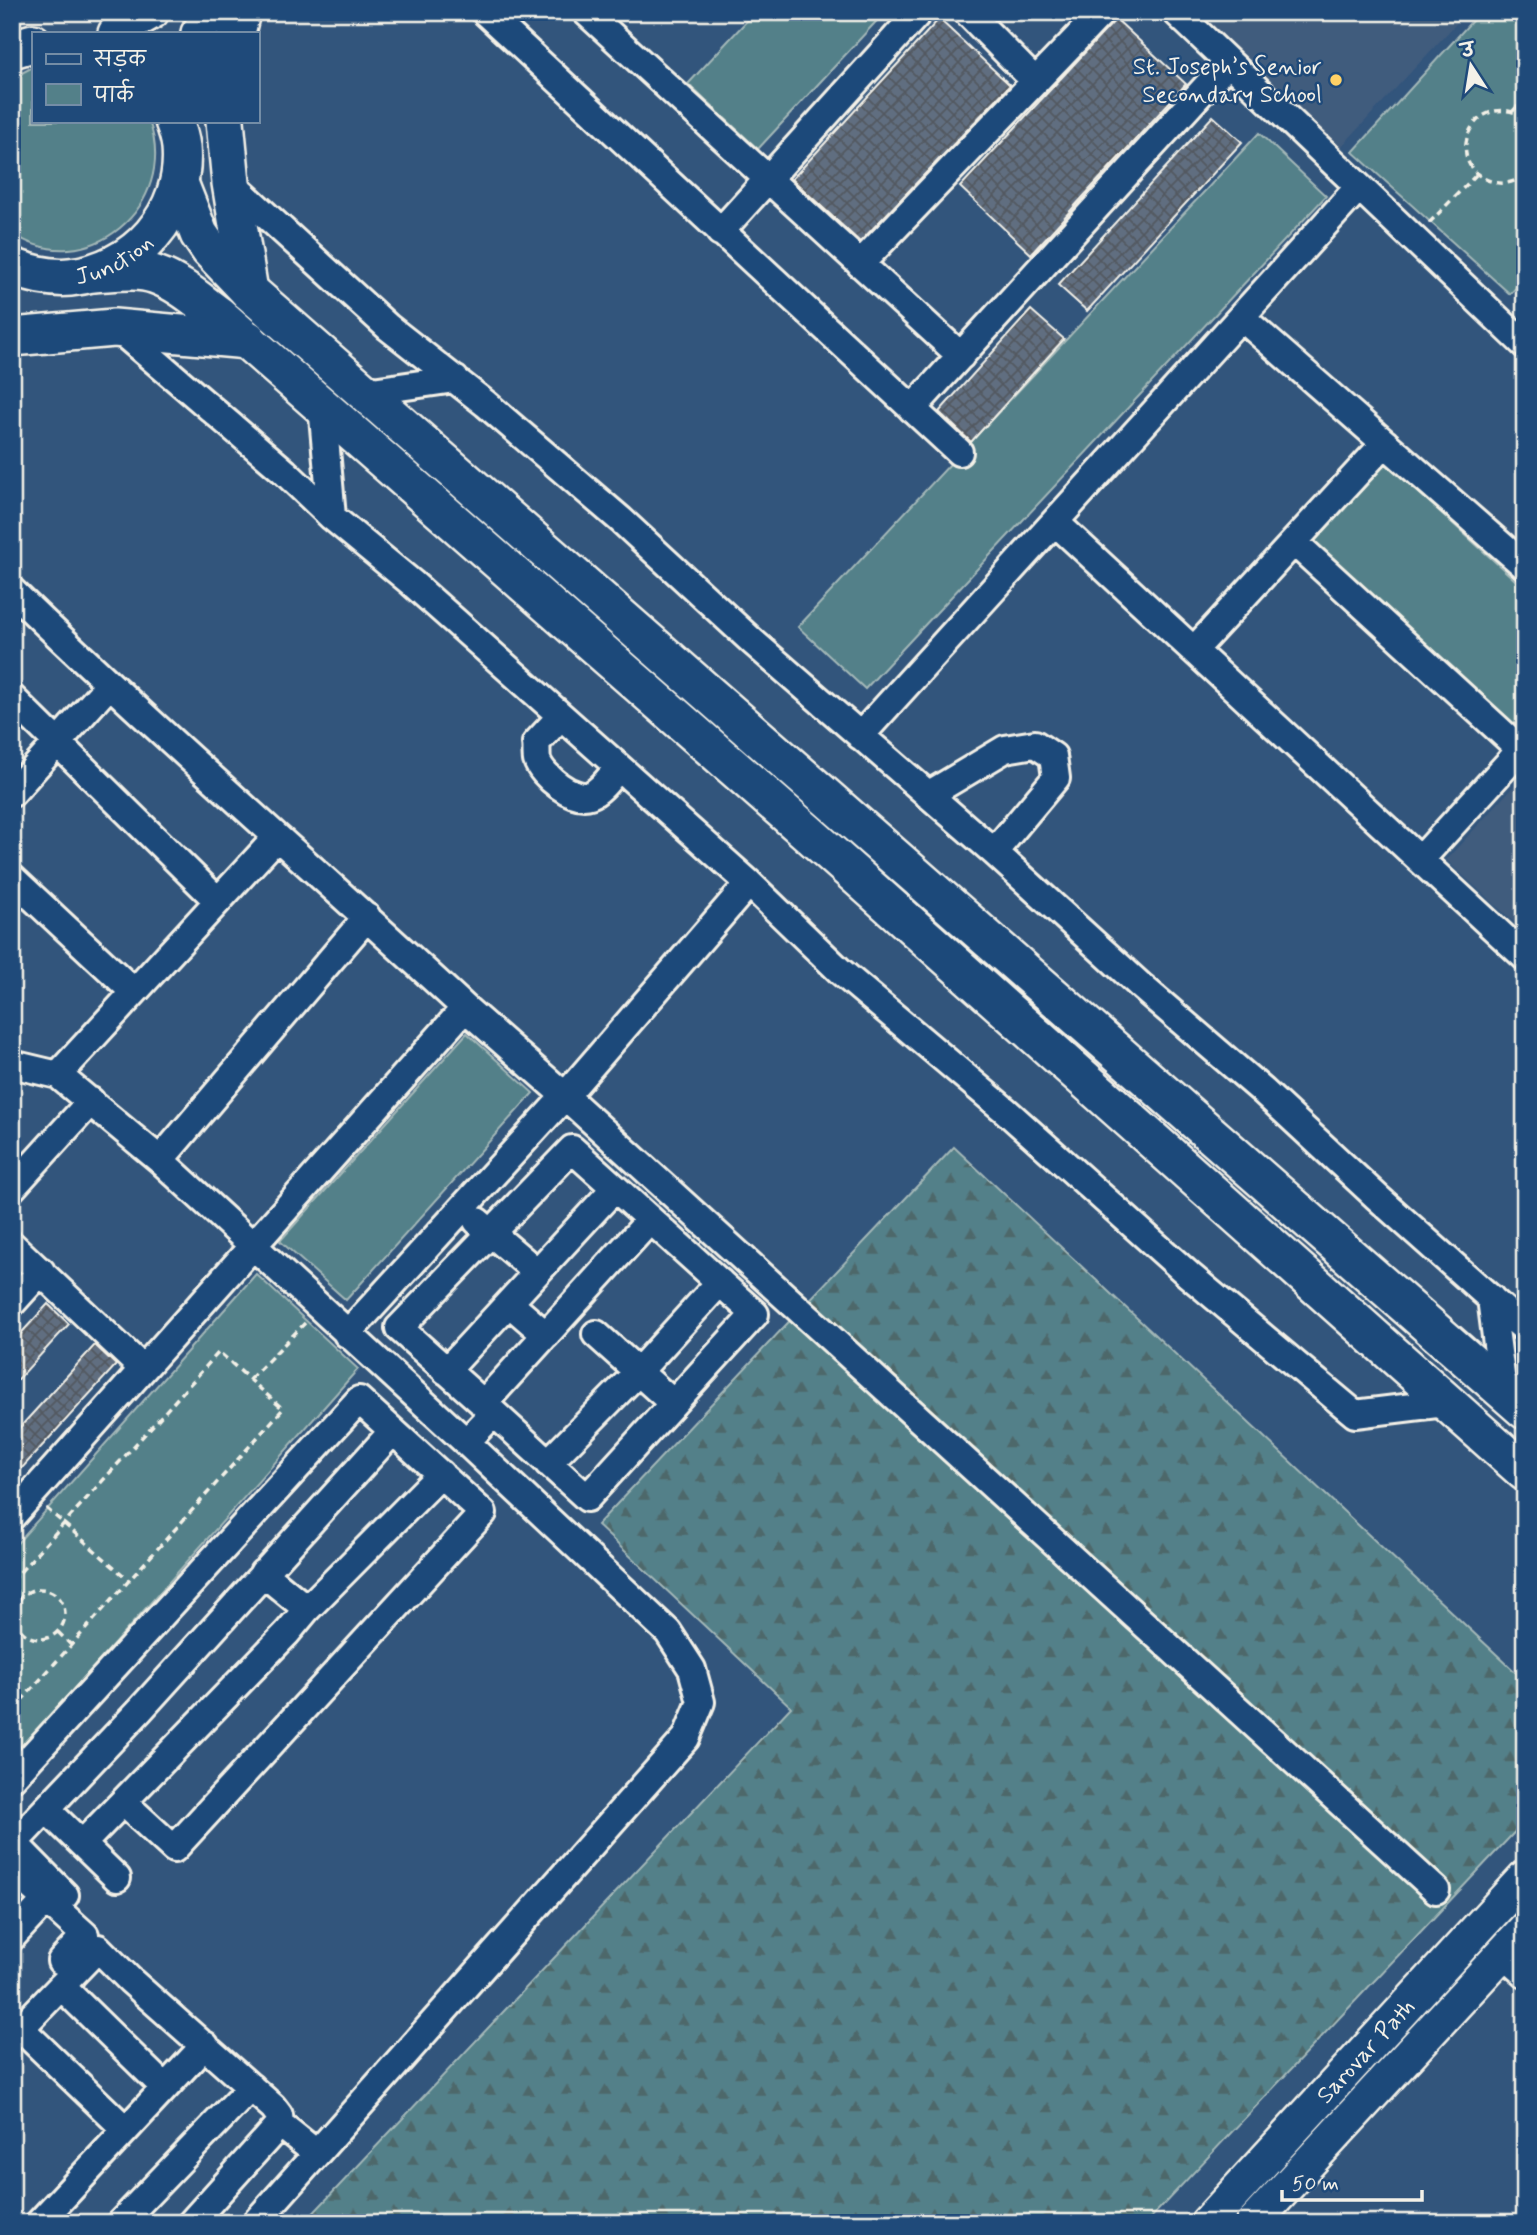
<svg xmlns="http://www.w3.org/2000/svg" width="1537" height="2235" viewBox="0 0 1537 2235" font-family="Mynerve,'Playpen Sans Deva',sans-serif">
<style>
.built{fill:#405c7d}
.forest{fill:url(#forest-firs);stroke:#a4b8b8;stroke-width:2}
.green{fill:#538089;stroke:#a4b8b8;stroke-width:2}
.building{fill:url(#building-cross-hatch);stroke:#f4f1e8;stroke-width:2}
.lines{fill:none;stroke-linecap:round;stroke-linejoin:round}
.minor-casing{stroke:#f4f1e8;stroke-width:32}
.major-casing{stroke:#f4f1e8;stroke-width:38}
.highway-casing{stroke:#f4f1e8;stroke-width:42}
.path{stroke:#f4f1e8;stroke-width:3.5;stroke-dasharray:7 5;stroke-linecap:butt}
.minor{stroke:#1f4a7a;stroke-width:26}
.major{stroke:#1f4a7a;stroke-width:33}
.highway{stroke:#1f4a7a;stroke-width:37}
.poi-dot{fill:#ffd166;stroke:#1f4a7a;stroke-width:2.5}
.labels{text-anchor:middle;stroke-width:5;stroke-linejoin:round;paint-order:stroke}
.poi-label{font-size:24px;fill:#f4f1e8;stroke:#1f4a7a;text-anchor:end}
.street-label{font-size:24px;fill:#f4f1e8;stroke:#1f4a7a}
</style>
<defs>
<pattern id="forest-firs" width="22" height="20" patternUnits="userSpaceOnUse" patternTransform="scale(1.75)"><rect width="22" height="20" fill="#538089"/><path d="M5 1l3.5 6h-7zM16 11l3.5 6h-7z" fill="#4e676b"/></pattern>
<pattern id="building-cross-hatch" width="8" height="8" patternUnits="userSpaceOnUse" patternTransform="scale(1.75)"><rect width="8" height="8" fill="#606e80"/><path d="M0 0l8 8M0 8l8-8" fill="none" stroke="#535960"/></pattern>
</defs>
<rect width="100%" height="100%" fill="#32557c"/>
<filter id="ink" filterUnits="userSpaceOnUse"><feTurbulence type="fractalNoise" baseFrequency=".0143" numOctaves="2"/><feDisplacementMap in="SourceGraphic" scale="14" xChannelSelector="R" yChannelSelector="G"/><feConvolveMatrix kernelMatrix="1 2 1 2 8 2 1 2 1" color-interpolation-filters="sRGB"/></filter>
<g filter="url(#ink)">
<path class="built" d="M1199,12h268l-127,136z
M1525,774v158l-79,-72z"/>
<path class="forest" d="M954,1147l571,534v140l-379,402h-842l487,-516 -194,-182z"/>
<path class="green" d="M755,12h130l-127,137 -70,-65z
M1480,12h45v266l-15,16 -157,-142z
M33,67v54h116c31,85 -63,163 -137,112v-155z
M1259,133l67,63 -461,493 -67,-62z
M1385,462l140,127v131l-8,9 -206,-186z
M467,1033l66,60 -187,207 -66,-59z
M256,1274l102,95 -346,390v-210z"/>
<path class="building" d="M939,19l71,66 -150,157 -68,-63z
M1116,19l70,65 -155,170 -71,-67z
M1213,116l29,26 -155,169 -29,-26z
M1031,310l33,29 -93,103 -32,-30z
M48,1304l21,20 -57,62v-43z
M95,1345l21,20 -104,114v-43z"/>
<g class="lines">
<defs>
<path id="minor" d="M485,12l474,440
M586,12l375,344
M967,12l68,69
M1176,12l349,333
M231,183l157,144 98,77 135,116 132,122 241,210 148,135 121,104 114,106 148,132
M720,232l199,-220
M860,264l242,-252
M1241,317l284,249
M118,329l167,143 47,45 80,66 337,300 91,88 166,140 183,164 166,139 90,-11
M365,392l90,-13
M322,405l10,112
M912,409l316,-346
M1055,522l470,435
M1294,542l227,208
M12,591c147,143 302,277 453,417
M1194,650l191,-207
M12,698l206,203
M561,716l-25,27c1,5 0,12 1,17 5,16 36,41 53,35 11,-4 20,-18 28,-27
M860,736l498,-548
M12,793l97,-108
M928,795l77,-46 30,-5 18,12 3,22 -62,74
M1420,860l105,-115
M12,878l122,114
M12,1064l46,11 102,85 306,282 202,190 24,37 9,33 -15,36 -431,485
M58,1075l219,-238
M160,1160l207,-243
M12,1188l79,-87
M477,1221l60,51
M12,1245l131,124
M1491,1298l12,93
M12,1303l29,-32
M509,1303l37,32
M347,1334l218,-238 184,-213
M596,1334l77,69
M446,1371l169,-183
M483,1404l167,-184
M466,1442l28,-29 -95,-85 173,-179 183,165 -168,184 -93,-85
M548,1463l90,-91 82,-90
M12,1516l453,-508 100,88 871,794
M263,1573l44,36
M12,1778l347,-378 124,113 -309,336 -51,-47
M46,1809l71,69
M12,1841l53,54
M82,1844l205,-211 20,-24 134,-135
M12,1845l128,-135 253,-279
M12,1869l73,66 -24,26
M12,1937l34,-37
M1502,1954l23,20
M61,1986l104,102
M20,2028l105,101
M12,2037l86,-89 32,32 143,127 6,8 1,9 36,29
M39,2223l166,-178
M120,2223l131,-136
M191,2223l89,-99"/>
<g id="major">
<path d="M115,33l37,-21"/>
<path d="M198,33l14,-21"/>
<path id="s1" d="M1207,2223l318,-346"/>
<path d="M1253,2223l272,-294"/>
</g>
<g id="highway">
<path d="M236,33l5,-21"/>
<path d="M12,49l21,-6"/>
<path d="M225,121l6,62 18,108"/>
<path d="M179,183l20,51 11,16 39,41 1276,1119"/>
<path id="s2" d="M12,267c19,7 38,12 58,10 65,-6 117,-64 111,-130 -1,-9 -4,-18 -7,-26"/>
<path d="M94,273c20,-1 43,-5 62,2 23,8 43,26 62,40l589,517 718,640"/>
<path d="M12,337l102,-9 134,12"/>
</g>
</defs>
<use href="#minor" class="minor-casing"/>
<use href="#major" class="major-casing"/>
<use href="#highway" class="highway-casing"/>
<path class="path" d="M1513,111l12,-13
M1525,117c-55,-30 -85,52 -31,65 11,3 22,0 31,-7
M1429,223l48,-49
M250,1379l55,-56
M46,1508l84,73
M12,1581l207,-229 64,57 -271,302
M12,1587l10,10
M15 1614a25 25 0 1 1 50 0a25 25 0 1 1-50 0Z
M58,1632l13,13"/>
<use href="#minor" class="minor"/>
<use href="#major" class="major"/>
<use href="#highway" class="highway"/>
</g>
</g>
<circle class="poi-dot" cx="1336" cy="80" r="7"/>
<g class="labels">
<g class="poi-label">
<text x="1322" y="74">St. Joseph’s Senior<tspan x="1322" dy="28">Secondary School</tspan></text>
</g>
<g class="street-label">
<text dy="8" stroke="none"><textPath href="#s2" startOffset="107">Junction</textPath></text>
<text dy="8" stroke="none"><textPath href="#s1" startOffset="234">Sarovar Path</textPath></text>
</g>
</g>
<rect width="1537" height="2235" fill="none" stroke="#1f4a7a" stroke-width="42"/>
<rect x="21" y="21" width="1495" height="2193" fill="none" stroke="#f4f1e8" stroke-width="2.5" filter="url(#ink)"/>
<rect x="32" y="32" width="228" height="91" fill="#1f4a7a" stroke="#748da6" stroke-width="2"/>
<rect x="46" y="54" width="35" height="10" fill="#1f4a7a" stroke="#748da6" stroke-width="2"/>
<text x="94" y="66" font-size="21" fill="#f4f1e8">सड़क</text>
<rect x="46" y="84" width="35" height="21" fill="#538089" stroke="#748da6" stroke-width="2"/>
<text x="94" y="102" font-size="21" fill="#f4f1e8">पार्क</text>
<g transform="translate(1471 66) rotate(348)" stroke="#1f4a7a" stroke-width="5" paint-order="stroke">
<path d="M0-5L12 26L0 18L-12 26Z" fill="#f4f1e8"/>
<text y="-10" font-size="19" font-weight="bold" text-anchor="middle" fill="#f4f1e8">उ</text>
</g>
<path d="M1282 2190v10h140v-10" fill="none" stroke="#f4f1e8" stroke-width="3.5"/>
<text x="1292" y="2190" font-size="21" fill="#f4f1e8" stroke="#1f4a7a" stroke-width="5" paint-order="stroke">50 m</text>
</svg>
